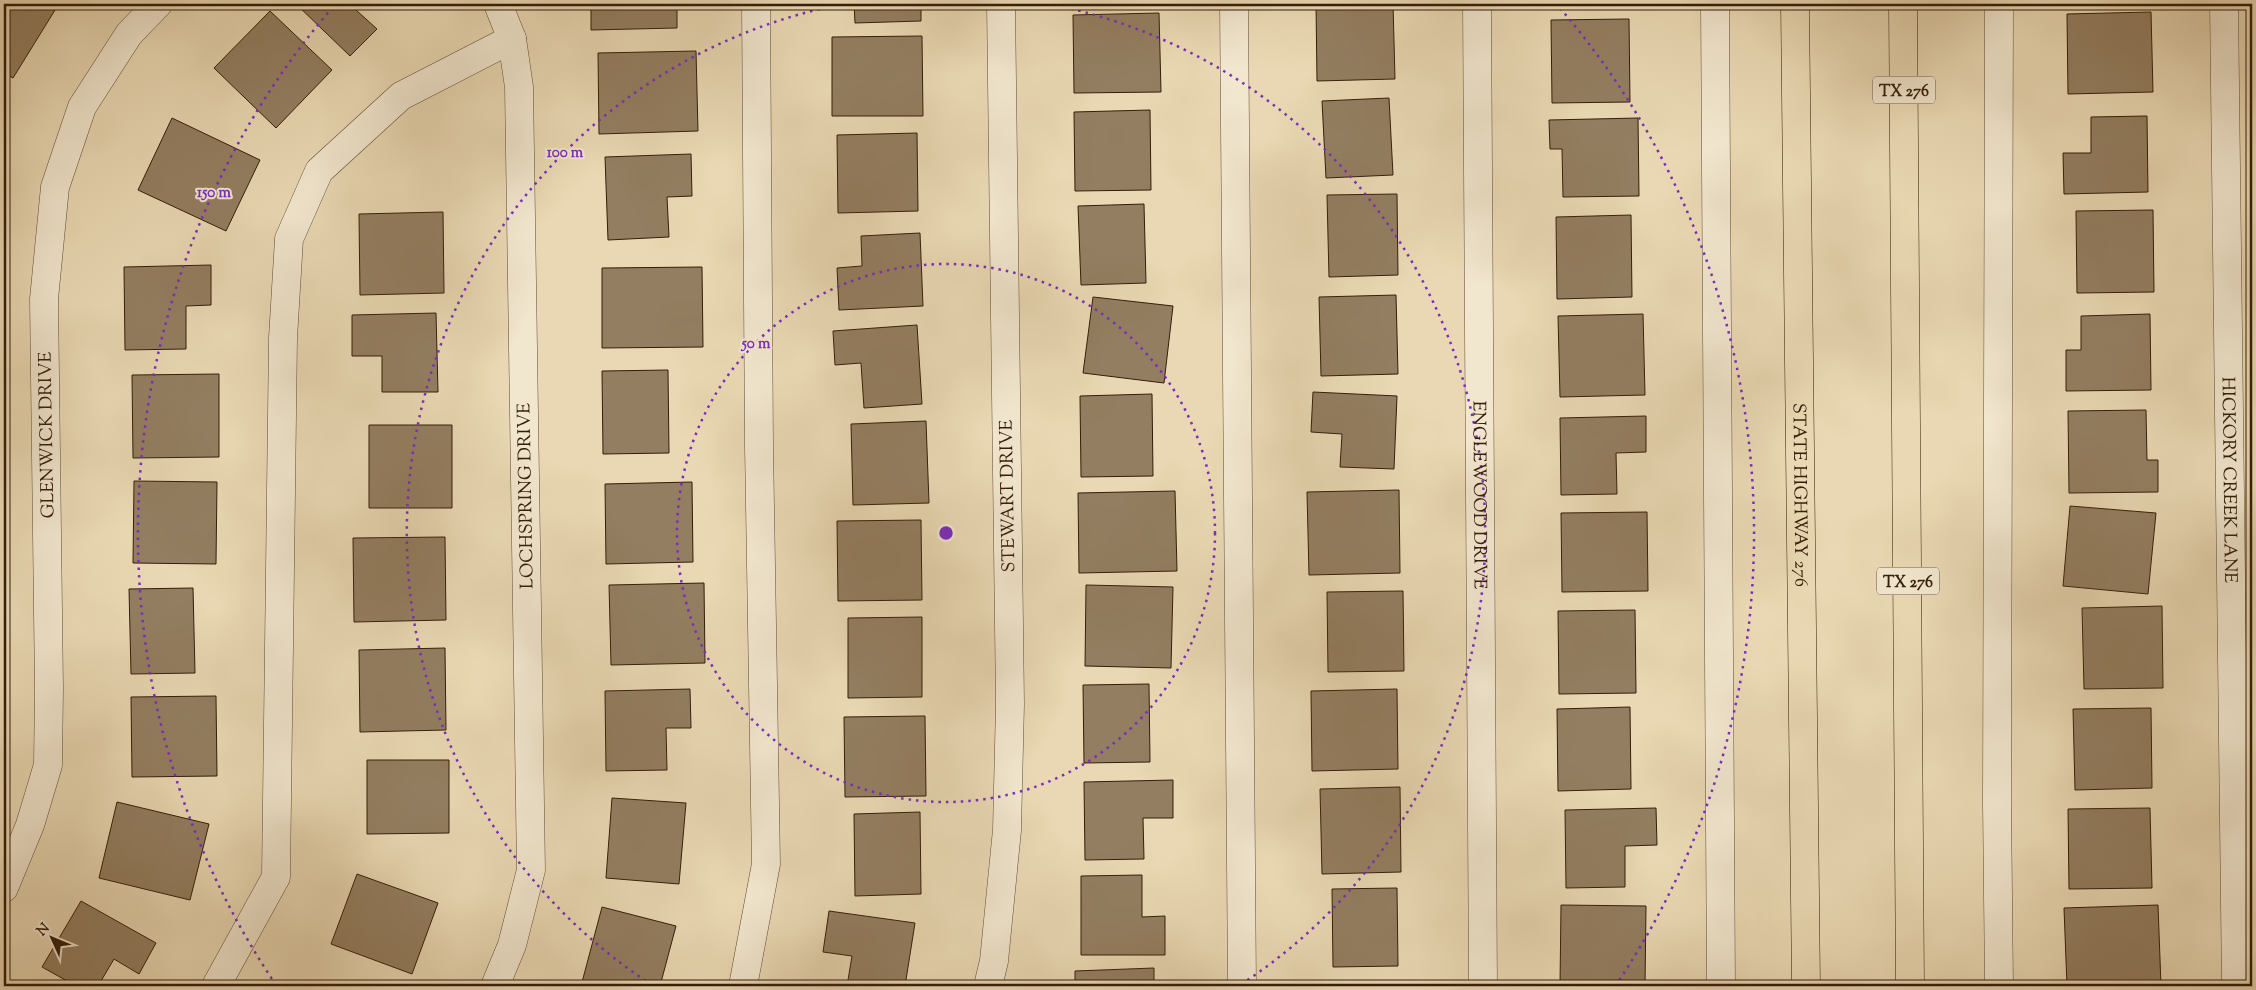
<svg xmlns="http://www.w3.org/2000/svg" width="2256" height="990" viewBox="0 0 2256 990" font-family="'Sorts Mill Goudy',serif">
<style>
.building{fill:#937e61;stroke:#351d09}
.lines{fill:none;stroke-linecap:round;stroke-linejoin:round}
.minor-casing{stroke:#624c34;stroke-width:29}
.major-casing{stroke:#351d09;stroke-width:29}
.minor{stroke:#f1e6ce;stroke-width:28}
.major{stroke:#e9d8b3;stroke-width:28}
.ring{fill:none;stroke:#7b2cbf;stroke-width:2.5;stroke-dasharray:2.5 5}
.labels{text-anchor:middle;stroke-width:4;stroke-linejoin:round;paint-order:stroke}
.shield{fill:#f1e6ce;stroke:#6d5944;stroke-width:1}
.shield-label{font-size:16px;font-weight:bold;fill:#351d09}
.street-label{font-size:18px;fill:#351d09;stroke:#f1e6ce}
.centre{fill:#7b2cbf;stroke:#f1e6ce;stroke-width:2.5}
.ring-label{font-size:15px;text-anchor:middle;font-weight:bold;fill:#7b2cbf;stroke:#f1e6ce;stroke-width:4;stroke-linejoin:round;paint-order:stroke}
</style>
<rect width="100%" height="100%" fill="#e9d8b3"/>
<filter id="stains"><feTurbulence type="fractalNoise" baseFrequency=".004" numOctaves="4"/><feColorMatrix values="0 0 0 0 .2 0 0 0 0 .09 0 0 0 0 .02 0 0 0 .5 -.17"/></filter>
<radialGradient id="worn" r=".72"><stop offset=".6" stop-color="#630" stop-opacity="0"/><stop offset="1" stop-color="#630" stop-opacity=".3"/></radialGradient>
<path class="building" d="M4,4h41l10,6 -42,68 -9,-5z
M296,4h66l-6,6 21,19 -27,27z
M591,4h86v24l-86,2z
M854,4h67v17l-66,2z
M1316,4h77l2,75 -78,2z
M270,11l62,59 -56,58 -62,-60z
M2151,12l2,80 -85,2 -1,-80z
M1159,13l2,79 -87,1 -1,-78z
M1629,19l1,83 -78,1 -1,-83z
M922,36l1,80h-91v-79z
M696,51l2,80 -99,3 -1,-81z
M1389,98l4,77 -67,3 -4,-77z
M1150,110l1,80 -76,1 -1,-79z
M2147,116l1,76 -84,2 -1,-41h28v-36z
M172,118l88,42 -34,71 -88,-41z
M1638,118l1,78 -76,1 -1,-48h-12l-1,-29z
M917,133l1,78 -80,2 -1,-78z
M691,154l1,42 -25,1 2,40 -61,3 -3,-83z
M1397,194l1,81 -69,2 -2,-82z
M1144,204l2,79 -65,2 -3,-79z
M2153,210l1,82 -77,1 -1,-82z
M443,212l1,81 -84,2 -1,-81z
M1631,215l1,82 -75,2 -1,-82z
M920,233l3,73 -84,4 -2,-42 25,-2 -1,-30z
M211,265v40l-25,1v43l-61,1 -1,-83z
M702,267l1,80 -101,1v-80z
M1396,295l2,79 -77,2 -2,-79z
M1093,297l80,9 -9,77 -81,-10z
M436,313l2,79h-56v-36h-30v-41z
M1643,314l2,81 -85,2 -2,-81z
M2150,314l1,76 -85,1v-41h15v-34z
M917,325l5,79 -58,4 -3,-45 -26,2 -2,-34z
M668,370l1,83 -66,1 -1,-83z
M219,374v83l-86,1 -1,-83z
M1313,392l84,4 -3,73 -54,-2 2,-33 -31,-2z
M1152,394l1,82 -72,1 -1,-81z
M2146,410l1,50h11v32l-89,1 -1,-82z
M1646,416v36l-30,1 1,41 -56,1 -1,-77z
M926,421l3,82 -76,2 -2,-81z
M369,425h83v83h-83z
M134,481l83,1 -1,82 -83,-1z
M692,482l1,80 -87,2 -1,-80z
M1399,490l1,83 -91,2 -2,-83z
M1175,491l2,80 -98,2 -1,-80z
M2070,506l86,7 -8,81 -85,-8z
M1647,512l1,79 -86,1 -1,-79z
M921,520l1,80 -84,1 -1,-80z
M445,537l1,83 -92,2 -1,-84z
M704,583l1,80 -94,2 -2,-80z
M1086,585l87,2 -2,81 -86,-2z
M193,588l2,85 -64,1 -2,-85z
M1403,591l1,80 -76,1 -1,-80z
M2162,606l1,82 -79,1 -2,-81z
M1635,610l1,83 -77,1 -1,-83z
M922,617v80l-74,1v-80z
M445,648l1,82 -86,2 -1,-82z
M1149,684l1,78 -66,1 -1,-78z
M690,689l1,39h-25l1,42 -61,1 -1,-80z
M1397,689l1,80 -86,2 -1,-80z
M216,696l1,80 -85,1 -1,-80z
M1630,707l1,82 -73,2 -1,-82z
M2151,708l1,80 -77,2 -2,-81z
M925,716l1,80 -81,1 -1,-80z
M367,760h82v73l-82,1z
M1173,780v38h-30l1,41 -59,1 -1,-78z
M1400,787l1,85 -79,2 -2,-85z
M612,798l74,5 -7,81 -73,-6z
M117,802l92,22 -19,76 -91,-22z
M1656,808l1,37 -32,1v41l-59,1 -1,-78z
M2150,808l2,80 -83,1 -1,-80z
M920,812l1,82 -66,2 -1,-82z
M357,874l81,29 -26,71 -81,-30z
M1142,875v42l23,-1v39h-84v-79z
M1397,888l1,78 -65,1 -1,-78z
M81,901l75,42 -17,31 -25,-15 -16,27h-22l-34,-19z
M1561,905l85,1 -1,80h-85z
M2158,905l3,81h-94l-3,-78z
M602,907l74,19 -16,60h-79z
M829,911l86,12 -10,63h-58l5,-30 -29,-4z
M1154,968v18h-79v-15z
M1405,984v2h-95z"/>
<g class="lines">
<defs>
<g id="minor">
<path d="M1234,4l8,982"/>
<path id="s1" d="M1477,4l6,982"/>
<path d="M1715,4l6,982"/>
<path d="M1999,4l-2,799 2,183"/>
<path id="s2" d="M2224,4l12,982"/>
<path d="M4,888l26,-63 18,-60 1,-76 -5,-390 11,-112 27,-80 47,-73 29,-30"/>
<path d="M216,986l60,-109 7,-539 6,-99 30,-68 82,-75 111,-57"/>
<path d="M495,986l17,-41 19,-75 -12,-783 -7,-48 -14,-35"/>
<path d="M743,986l23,-122 -7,-418 -3,-442"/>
<path d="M988,986l6,-25 13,-131 3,-126 -9,-700"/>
</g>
<g id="major">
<path id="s3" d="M1795,4l11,982"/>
<path d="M1903,4l7,982"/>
</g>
</defs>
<use href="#minor" class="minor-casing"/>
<use href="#major" class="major-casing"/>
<use href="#minor" class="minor"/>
<use href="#major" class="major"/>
</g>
<g class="ring">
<circle cx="946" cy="533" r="269"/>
<path d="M652 985A539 539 0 0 1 843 4M1049 4A539 539 0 0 1 1240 985"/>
<path d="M276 985A808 808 0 0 1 332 8M1560 8A808 808 0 0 1 1616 985"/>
</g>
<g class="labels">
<g class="shield">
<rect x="1873" y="76.5" width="62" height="27" rx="4"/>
<rect x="1877" y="567.5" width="62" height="27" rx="4"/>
</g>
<g class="shield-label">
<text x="1904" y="96">TX 276</text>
<text x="1908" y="587">TX 276</text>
</g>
<g class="street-label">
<text transform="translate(46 435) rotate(-91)" y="6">GLENWICK DRIVE</text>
<text dy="6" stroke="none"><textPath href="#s2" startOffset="476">HICKORY CREEK LANE</textPath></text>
<text dy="6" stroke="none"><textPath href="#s1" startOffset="491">ENGLEWOOD DRIVE</textPath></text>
<text dy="6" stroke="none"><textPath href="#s3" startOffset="491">STATE HIGHWAY 276</textPath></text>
<text transform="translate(525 496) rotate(-91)" y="6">LOCHSPRING DRIVE</text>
<text transform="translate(1007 496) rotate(-91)" y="6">STEWART DRIVE</text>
</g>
</g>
<circle cx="946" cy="533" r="8" class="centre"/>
<g class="ring-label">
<text x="565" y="157">100 m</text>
<text x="214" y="197">150 m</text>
<text x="756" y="348">50 m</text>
</g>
<rect width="2256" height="990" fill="none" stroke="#e9d8b3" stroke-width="20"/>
<rect x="5" y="5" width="2246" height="980" fill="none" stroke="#351d09" stroke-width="2.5"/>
<rect x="10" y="10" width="2236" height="970" fill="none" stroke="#351d09"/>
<g transform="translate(52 938) rotate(314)" stroke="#f1e6ce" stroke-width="4" paint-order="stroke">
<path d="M0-4L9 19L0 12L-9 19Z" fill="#351d09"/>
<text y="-8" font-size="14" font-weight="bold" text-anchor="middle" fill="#351d09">N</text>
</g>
<rect width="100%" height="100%" filter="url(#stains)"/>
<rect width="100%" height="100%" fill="url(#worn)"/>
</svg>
